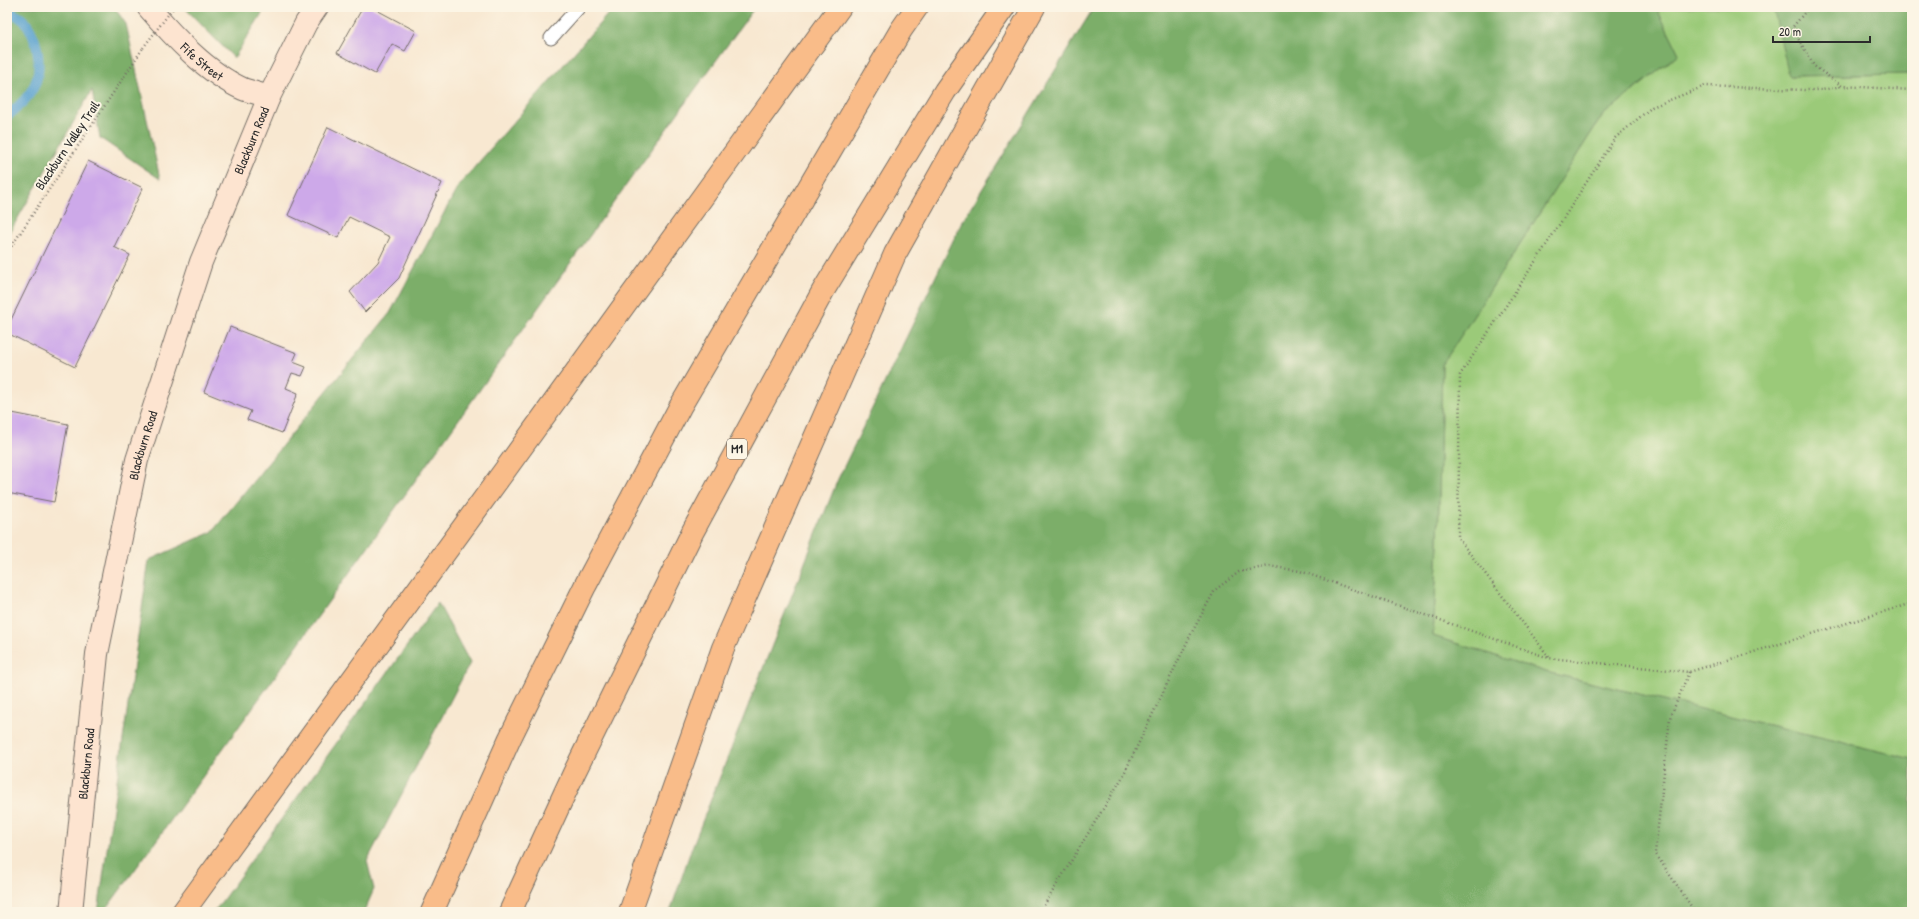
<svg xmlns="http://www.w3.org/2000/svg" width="1919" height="919" viewBox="0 0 1919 919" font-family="'Patrick Hand',sans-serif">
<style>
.green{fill:#9bca79;stroke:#637a52}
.forest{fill:#7cae69;stroke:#546c4a}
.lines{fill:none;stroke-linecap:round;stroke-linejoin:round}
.stream{stroke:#58a1cf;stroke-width:10}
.building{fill:#cda9e9}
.lane-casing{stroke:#736d65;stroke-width:15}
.secondary-casing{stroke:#736d65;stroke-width:24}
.highway-casing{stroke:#736d65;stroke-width:24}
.path{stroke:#736d65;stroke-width:2.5;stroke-dasharray:1 3;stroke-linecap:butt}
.lane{stroke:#fff;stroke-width:13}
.secondary{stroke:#fde4d0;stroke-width:22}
.highway{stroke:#f9bc89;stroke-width:22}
.path-bridge{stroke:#736d65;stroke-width:2.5;stroke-dasharray:1 3;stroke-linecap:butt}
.labels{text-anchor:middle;stroke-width:4;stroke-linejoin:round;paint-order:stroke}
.shield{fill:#fcf5e5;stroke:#6a6863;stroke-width:1}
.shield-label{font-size:12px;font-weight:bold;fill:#2b2b2b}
.street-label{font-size:13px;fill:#2b2b2b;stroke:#fcf5e5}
</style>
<rect width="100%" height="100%" fill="#fcf5e5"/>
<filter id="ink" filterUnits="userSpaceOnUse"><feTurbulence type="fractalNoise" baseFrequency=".025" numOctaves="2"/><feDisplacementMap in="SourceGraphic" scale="8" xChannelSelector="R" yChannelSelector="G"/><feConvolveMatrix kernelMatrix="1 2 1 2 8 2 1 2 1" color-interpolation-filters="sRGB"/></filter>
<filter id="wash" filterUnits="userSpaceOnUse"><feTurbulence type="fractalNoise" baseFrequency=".012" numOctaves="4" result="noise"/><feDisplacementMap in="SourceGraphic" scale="16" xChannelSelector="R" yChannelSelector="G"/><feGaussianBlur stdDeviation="0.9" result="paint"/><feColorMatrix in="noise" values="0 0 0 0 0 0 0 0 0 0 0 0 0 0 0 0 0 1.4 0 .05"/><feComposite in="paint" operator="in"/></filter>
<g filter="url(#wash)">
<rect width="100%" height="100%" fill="#f8e8d1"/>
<path class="green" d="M1656,7h117l17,69 122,-2v685l-366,-87 -113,-36 5,-92 4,-179 160,-249 77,-62z"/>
<path class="forest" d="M7,7h107l12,17 34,155 -60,-41 -8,-48 -85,147z
M184,7h82l-32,51z
M614,7h141c-219,300 -431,606 -651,905h-6l51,-352 63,-28 178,-219 69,-128z
M1094,7h562l23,47 -77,62 -160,249 -4,179 -5,92 113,36 366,87v153h-1242l21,-62 147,-371 124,-257z
M1773,7h139v67l-123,2z
M438,603l32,60 -103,198 7,28 -10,23h-150z"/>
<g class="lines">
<path class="stream" d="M7,11c5,2 12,5 16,9 6,5 11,17 13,24 8,34 -2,51 -29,72"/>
</g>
<g id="blocks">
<path class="building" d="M363,7h8l45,24 -11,20 -13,-7 -17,30 -38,-21z
M328,127l114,56 -43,95 -34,34 -15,-20 28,-30 12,-25 -41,-20 -11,21 -50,-23z
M88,161l55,27 -29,59 16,8 -55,112 -68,-34v-5z
M230,327l67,26 -4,9 13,5 -4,9 -10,-3 -6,15 12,5 -16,40 -35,-13 4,-9 -47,-19z
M7,412l61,12 -14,78 -47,-9z"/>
</g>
</g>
<g filter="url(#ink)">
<use href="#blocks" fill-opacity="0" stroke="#736d65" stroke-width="1"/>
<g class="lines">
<defs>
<path id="lane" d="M551,38l28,-31"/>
<g id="secondary">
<path id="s1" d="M148,7c25,29 59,66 95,82 8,3 18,5 26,8"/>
<path id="s2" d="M71,912l26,-258 40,-194 64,-198 68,-165 37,-74 11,-16"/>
</g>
<path id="highway" d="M183,912l322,-442 335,-463
M432,912l78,-174 75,-152 95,-179 221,-377 16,-23
M510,912l64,-139 119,-242 130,-240 122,-200 59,-84
M630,912l93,-264 172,-394 139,-247"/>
</defs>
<use href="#lane" class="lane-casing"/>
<use href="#secondary" class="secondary-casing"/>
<use href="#highway" class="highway-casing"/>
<path class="path" d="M1809,7l-17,21 22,38 28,20 70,4
M7,253l136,-205
M1549,657l-91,-119 2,-163 81,-122 74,-115 37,-31 53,-21 100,4h17l20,-4
M1689,672l-19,46 -15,135 40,59
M1040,912l82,-134 69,-144 24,-44 24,-18 30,-6 31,5 249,87 140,14 223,-69"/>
<use href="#lane" class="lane"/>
<use href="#secondary" class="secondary"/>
<use href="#highway" class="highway"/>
<path class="path-bridge" d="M143,48l31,-41"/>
</g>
</g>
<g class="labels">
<rect class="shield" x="727" y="439" width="20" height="20" rx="3"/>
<g class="shield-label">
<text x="737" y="453">M1</text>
</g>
<g class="street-label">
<text dy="5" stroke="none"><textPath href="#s1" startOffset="77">Fife Street</textPath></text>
<text dy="5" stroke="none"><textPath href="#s2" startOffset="797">Blackburn Road</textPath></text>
<text transform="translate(67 145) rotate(-56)" y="5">Blackburn Valley Trail</text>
<text dy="5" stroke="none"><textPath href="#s2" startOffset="473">Blackburn Road</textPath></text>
<text dy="5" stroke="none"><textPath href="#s2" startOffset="149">Blackburn Road</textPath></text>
</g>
</g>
<rect width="1919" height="919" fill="none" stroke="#fcf5e5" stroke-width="24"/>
<path d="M1773 36v6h97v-6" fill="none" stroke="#2b2b2b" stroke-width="2"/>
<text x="1779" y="36" font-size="12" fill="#2b2b2b" stroke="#fcf5e5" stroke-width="3" paint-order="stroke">20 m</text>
</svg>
